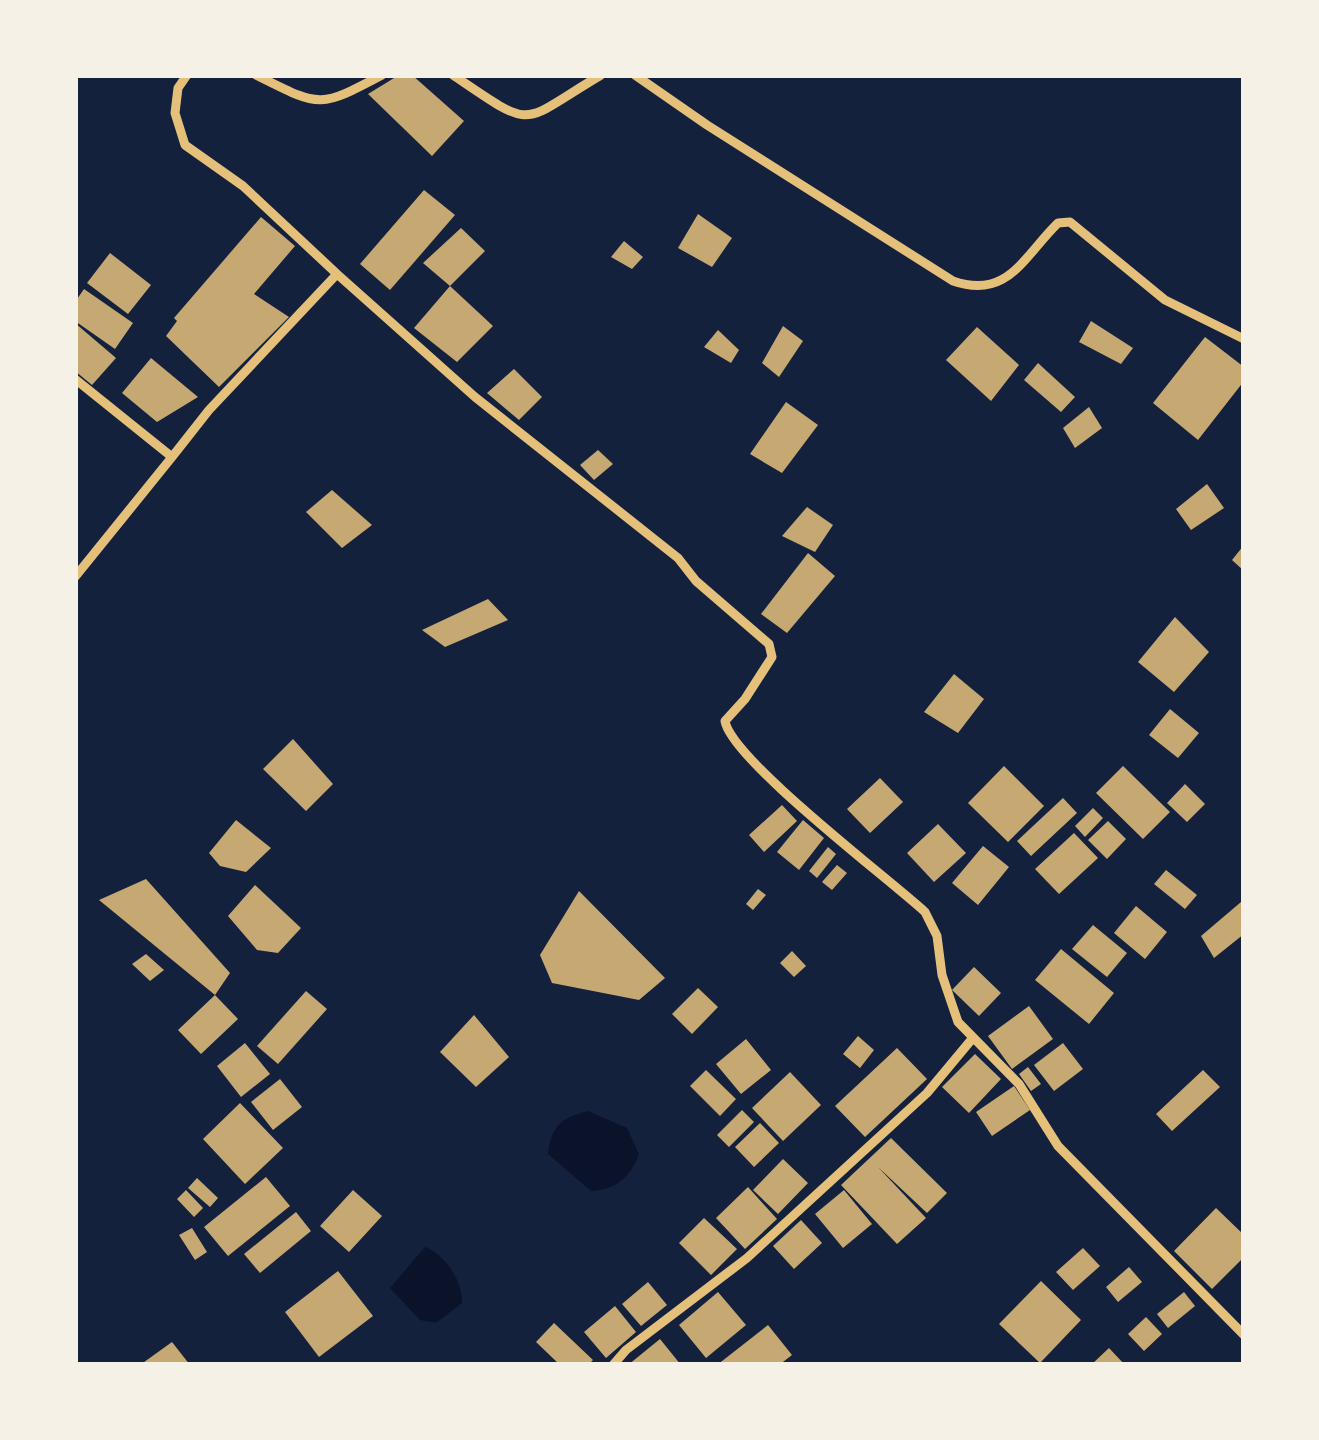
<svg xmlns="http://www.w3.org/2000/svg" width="1319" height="1440" viewBox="0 0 1319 1440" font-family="Mulish,sans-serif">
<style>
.water{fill:#0b132b}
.building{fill:#c6a872}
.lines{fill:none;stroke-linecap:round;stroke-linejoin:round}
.minor{stroke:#e5c07b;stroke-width:9}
</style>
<rect width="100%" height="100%" fill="#14213d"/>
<path class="water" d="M588,1111l39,17 12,26c-8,23 -23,36 -48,37l-43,-37c3,-28 13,-36 40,-43z
M425,1247c21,8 38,35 37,56l-26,20 -16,-3 -30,-32z"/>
<path class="building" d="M399,75h13l52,46 -32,35 -64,-62z
M424,190l31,25 -65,75 -30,-26z
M698,214l34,24 -20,29 -34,-19z
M261,217l34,29 -41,48 35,23 -70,70 -53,-51 11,-15 -3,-3z
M461,228l24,23 -35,35 -27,-23z
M624,241l19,16 -11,12 -21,-12z
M110,253l41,32 -23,29 -41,-31z
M450,286l43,40 -36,36 -43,-34z
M84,289l49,34 -18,26 -40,-28v-19z
M1091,321l42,27 -12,16 -42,-22z
M75,323l41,35 -24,27 -17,-14z
M783,326l20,15 -24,36 -17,-14z
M977,327l42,38 -28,36 -45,-41z
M718,330l21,20 -8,13 -27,-16z
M1205,337l39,30v14l-46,59 -45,-37z
M151,358l47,39 -41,25 -35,-29z
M1038,363l37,34 -14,15 -37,-32z
M514,369l28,28 -23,23 -32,-27z
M786,402l32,23 -36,48 -32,-19z
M1089,407l13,21 -27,20 -12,-20z
M598,450l15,14 -19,16 -14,-15z
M1207,484l17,24 -33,22 -15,-21z
M332,490l40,35 -30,23 -36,-36z
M807,507l26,18 -18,27 -33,-16z
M1244,545v26l-12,-11z
M808,553l27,23 -48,57 -26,-19z
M488,599l20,21 -63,27 -23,-17z
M1175,617l34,35 -35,40 -36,-30z
M954,674l30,25 -26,34 -34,-21z
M1170,709l29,24 -21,25 -29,-23z
M293,739l40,45 -27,27 -43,-42z
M1004,766l40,40 -36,36 -40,-39z
M1123,766l47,46 -27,27 -47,-46z
M880,778l23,24 -33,31 -23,-24z
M1185,784l20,20 -18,18 -20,-19z
M1063,798l14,15 -46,43 -14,-15z
M782,805l15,16 -33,31 -15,-17z
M1093,808l10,10 -18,19 -10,-11z
M236,820l35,28 -25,24 -26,-6 -11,-13z
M803,820l21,18 -25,32 -22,-18z
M1108,821l18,18 -19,20 -19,-19z
M938,824l28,29 -32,29 -27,-29z
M1074,833l24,25 -39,36 -24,-25z
M983,846l26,21 -31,38 -26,-22z
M828,847l8,7 -19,24 -8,-7z
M837,865l10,8 -15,17 -10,-8z
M1166,870l31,25 -12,14 -31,-25z
M146,879l84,94 -15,22 23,24 -37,35 -23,-24 37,-35 -116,-95z
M255,885l46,43 -23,25 -21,-3 -29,-34z
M758,889l8,6 -13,15 -7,-6z
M579,891l86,87 -26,22 -87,-17 -12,-28z
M1241,902l3,32 -30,24 -13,-22z
M1136,906l31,26 -22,27 -31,-26z
M1093,925l34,28 -20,24 -35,-28z
M1061,949l53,44 -25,31 -54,-44z
M792,951l14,15 -12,11 -14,-14z
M146,954l18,16 -14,11 -18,-17z
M974,967l27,26 -22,23 -27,-26z
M698,988l20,19 -26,27 -20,-20z
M306,991l21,18 -49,55 -21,-18z
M1029,1006l24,33 -41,30 -24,-33z
M474,1015l35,42 -33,30 -36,-35z
M858,1036l16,14 -14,18 -17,-14z
M746,1039l25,31 -30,24 -25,-30z
M245,1043l25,31 -29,23 -24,-31z
M1063,1043l20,26 -29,22 -20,-26z
M897,1048l30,31 -62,58 -30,-31z
M975,1054l26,25 -32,34 -27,-26z
M1028,1067l13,17 -10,7 -12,-17z
M706,1070l30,29 -16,17 -30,-30z
M1203,1070l17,17 -48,44 -16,-17z
M790,1072l31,33 -38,36 -31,-33z
M280,1079l22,28 -29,23 -22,-28z
M1014,1086l16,24 -38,26 -16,-24z
M240,1103l43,45 -38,36 -42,-45z
M742,1110l12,12 -25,25 -12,-12z
M760,1123l19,20 -25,24 -19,-20z
M891,1138l56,55 -20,20 -49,-46 48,51 -29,26 -56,-59z
M783,1159l25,24 -30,31 -25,-24z
M266,1177l24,29 -62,50 -24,-29z
M197,1178l21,20 -8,9 -22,-19z
M748,1187l29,32 -32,30 -29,-31z
M186,1190l17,18 -9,9 -17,-18z
M353,1190l29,26 -33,36 -29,-26z
M844,1190l28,34 -29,24 -28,-34z
M1216,1208l28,27v22l-32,32 -38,-38z
M296,1212l15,19 -51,42 -16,-19z
M704,1218l33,31 -26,26 -32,-32z
M801,1220l21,23 -28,26 -21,-23z
M192,1228l15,24 -12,8 -16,-25z
M1083,1248l17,18 -27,24 -17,-18z
M1129,1267l13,15 -24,20 -12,-15z
M338,1271l35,45 -54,41 -34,-45z
M1041,1281l40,39 -41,43 -41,-39z
M648,1282l19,23 -26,21 -19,-22z
M718,1292l28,33 -40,33 -27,-33z
M1184,1292l11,14 -27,22 -11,-14z
M615,1306l21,26 -30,26 -22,-26z
M1146,1317l16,17 -18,17 -16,-17z
M554,1323l39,37 -5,5h-28l-24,-23z
M768,1325l24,30 -13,10h-62z
M660,1339l21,26h-53z
M172,1342l18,23h-50z
M1109,1348l16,17h-34z"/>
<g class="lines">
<path class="minor" d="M187,75l-9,13 -3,25 10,32 58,41 94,88
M256,75c64,32 62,34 126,0
M453,75c84,57 65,49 148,0
M635,75l72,50 246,156c55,19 70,-24 105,-58l12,-1 95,78 79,39
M75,379l97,78 37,-47 128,-136 138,123 203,161 18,23 73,63 3,13 -27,42 -20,22c6,38 163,157 200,191l12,24 5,39 16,47 61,62 39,62 186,189
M75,577l97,-120
M613,1365l13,-15 121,-92 180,-165 45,-54"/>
</g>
<rect width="1319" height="1440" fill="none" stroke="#f6f1e7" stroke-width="156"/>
</svg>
